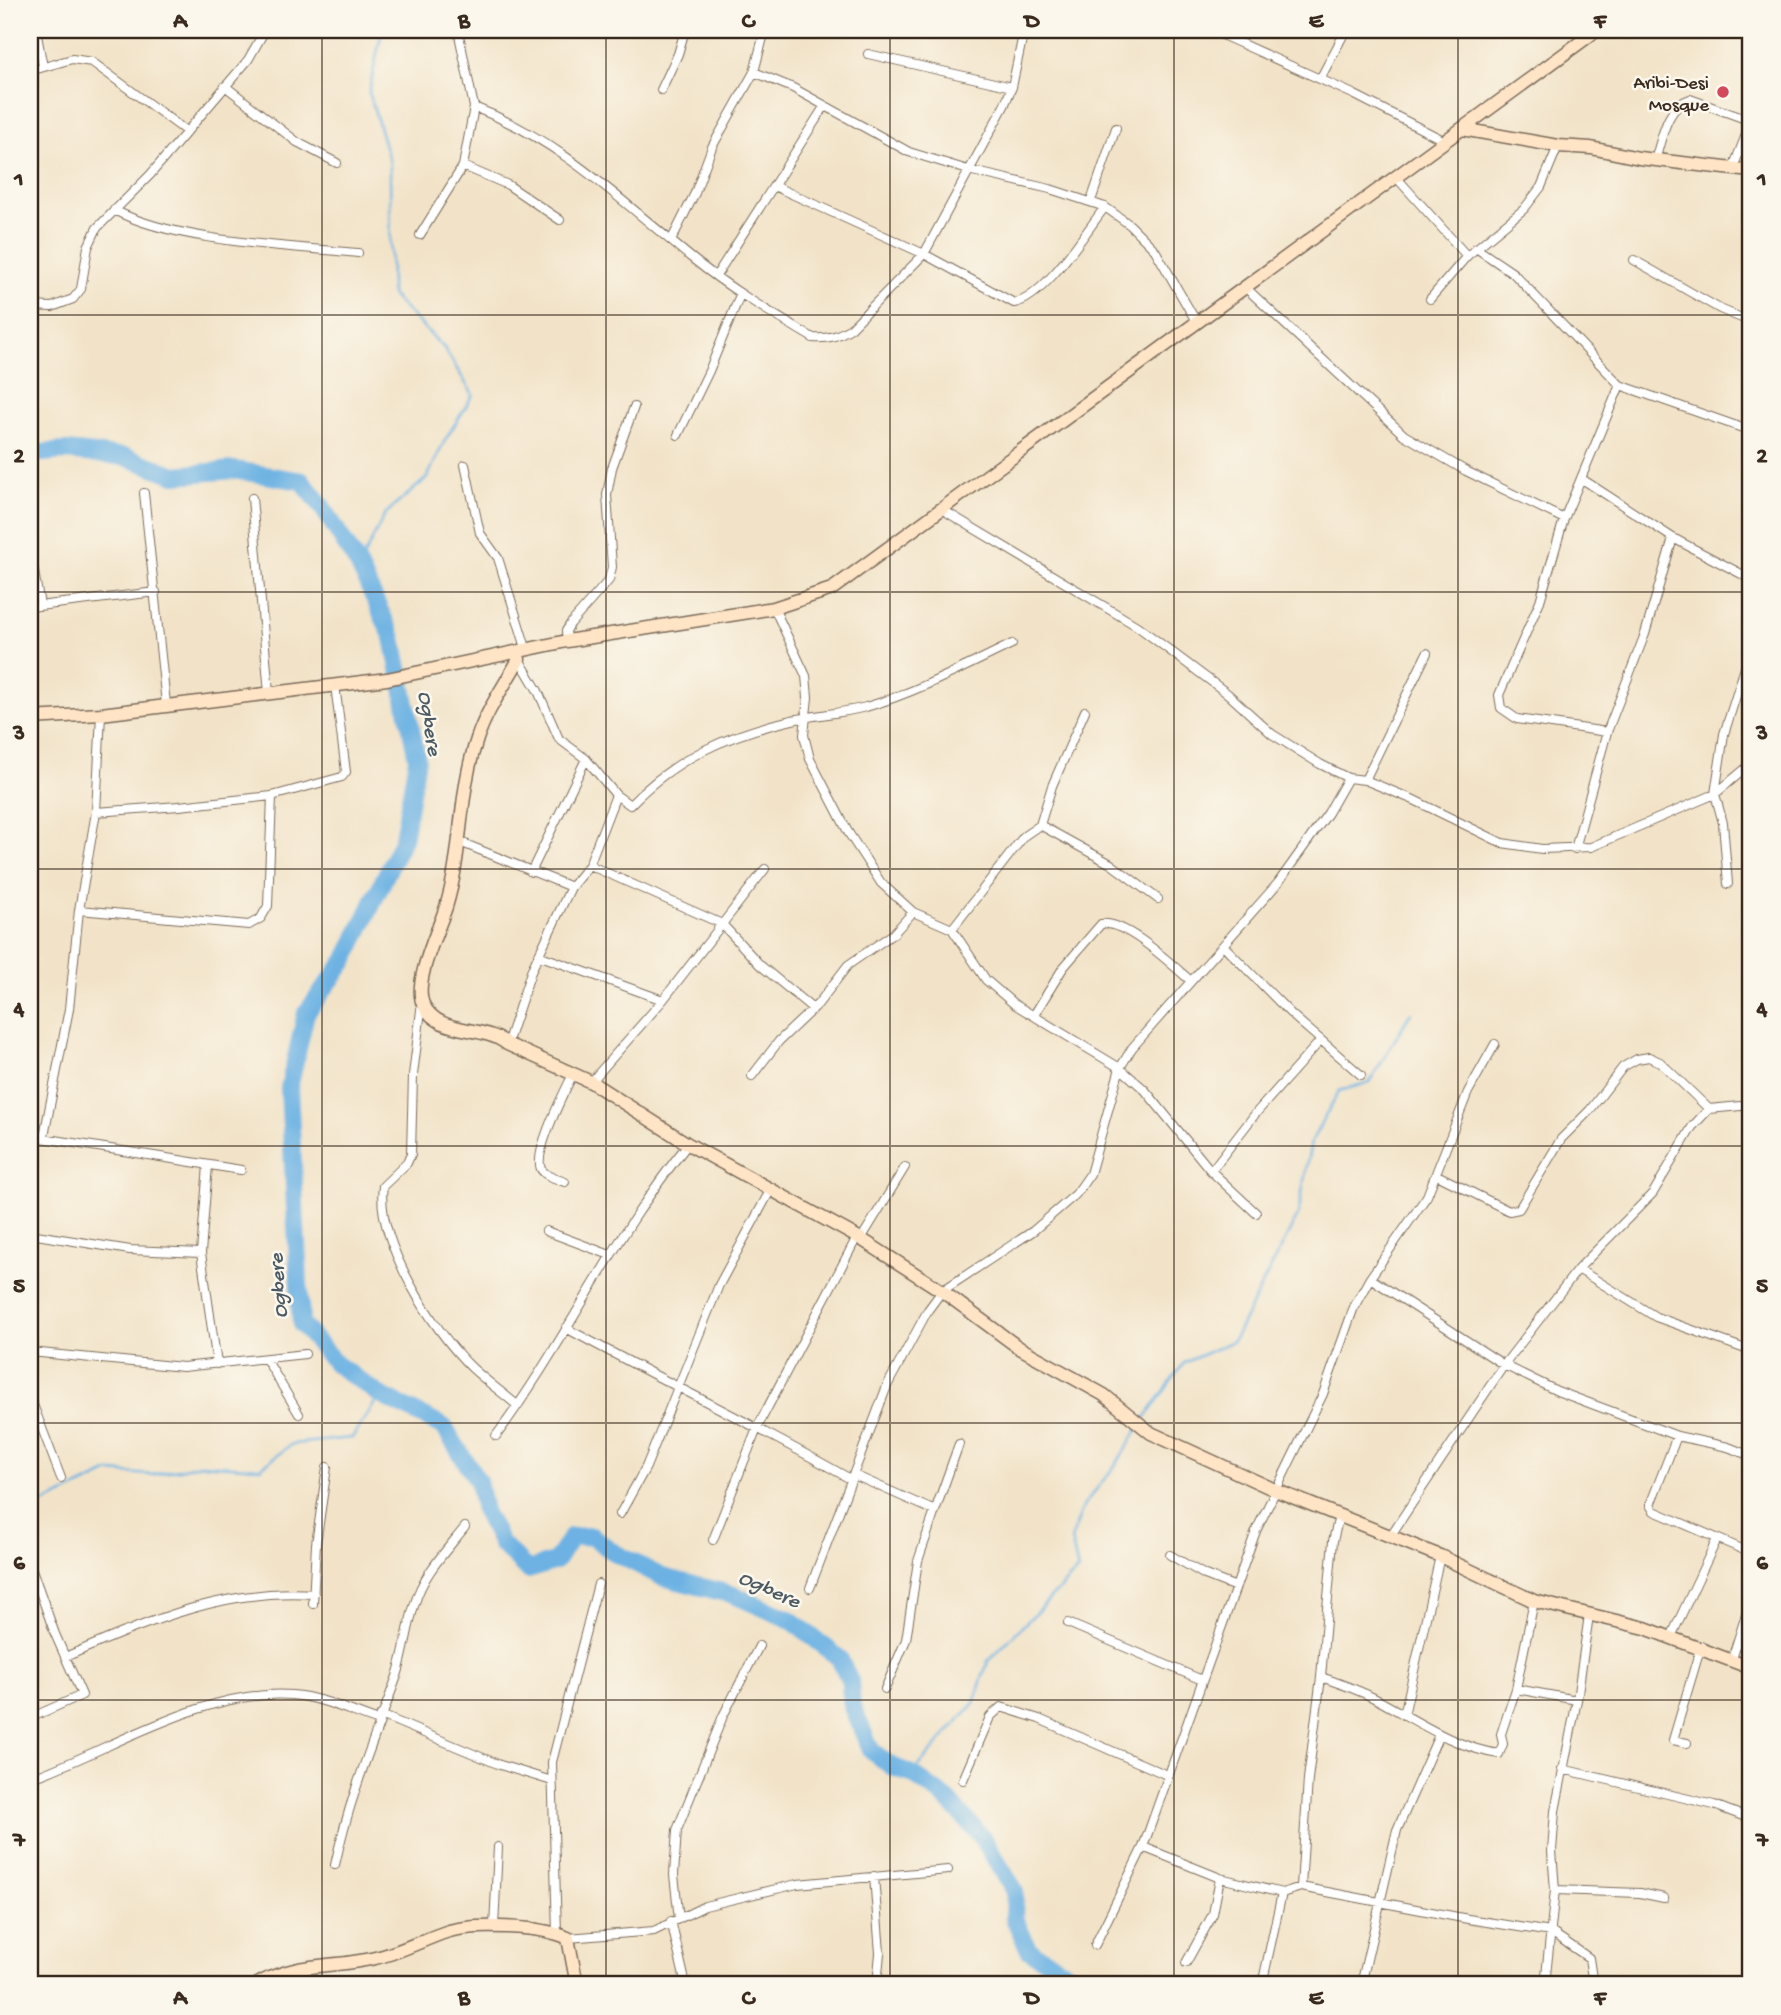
<svg xmlns="http://www.w3.org/2000/svg" width="1781" height="2015" viewBox="0 0 1781 2015" font-family="'Gochi Hand',sans-serif">
<style>
.lines{fill:none;stroke-linecap:round;stroke-linejoin:round}
.stream{stroke:#6db2e3;stroke-width:2.5}
.river{stroke:#6db2e3;stroke-width:18}
.street-casing{stroke:#7b6b5a;stroke-width:10}
.secondary-casing{stroke:#7b6b5a;stroke-width:15}
.street{stroke:#fff;stroke-width:8}
.secondary{stroke:#ffe4c6;stroke-width:12}
.grid{fill:none;stroke:#3b2a1e;stroke-width:2;stroke-opacity:0.55}
.poi-dot{fill:#d1495b;stroke:#fbf7ec;stroke-width:2.5}
.labels{text-anchor:middle;stroke-width:5;stroke-linejoin:round;paint-order:stroke}
.poi-label{font-size:19px;fill:#3b2a1e;stroke:#fbf7ec;text-anchor:end}
.water-label{font-size:21px;font-style:italic;fill:#4c5a63;stroke:#fbf7ec}
.neatline{fill:none;stroke:#3b2a1e;stroke-width:2.5}
.grid-label{font-size:23px;text-anchor:middle;font-weight:bold;fill:#3b2a1e}
</style>
<rect width="100%" height="100%" fill="#fbf7ec"/>
<filter id="ink" filterUnits="userSpaceOnUse"><feTurbulence type="fractalNoise" baseFrequency=".0143" numOctaves="2"/><feDisplacementMap in="SourceGraphic" scale="14" xChannelSelector="R" yChannelSelector="G"/><feConvolveMatrix kernelMatrix="1 2 1 2 8 2 1 2 1" color-interpolation-filters="sRGB"/></filter>
<filter id="wash" filterUnits="userSpaceOnUse"><feTurbulence type="fractalNoise" baseFrequency=".00686" numOctaves="4" result="noise"/><feDisplacementMap in="SourceGraphic" scale="28" xChannelSelector="R" yChannelSelector="G"/><feGaussianBlur stdDeviation="1.57" result="paint"/><feColorMatrix in="noise" values="0 0 0 0 0 0 0 0 0 0 0 0 0 0 0 0 0 1.4 0 .05"/><feComposite in="paint" operator="in"/></filter>
<g filter="url(#wash)">
<rect width="100%" height="100%" fill="#f2e3c8"/>
<g class="lines">
<path class="stream" d="M359,566l26,-52 42,-36 17,-36 29,-47 -29,-47 -53,-53 -1,-132 -21,-71 13,-62
M1143,1421l41,-58 49,-22 65,-126 13,-73 28,-51 31,-9 41,-70
M30,1510l80,-38 42,3 49,-11 59,4 32,-24 60,-6 28,-43
M912,1774l62,-71 14,-42 90,-91 -7,-31 13,-34 33,-42 21,-34"/>
<path class="river" d="M30,454l35,-3 61,6 49,18 59,-5 68,11 19,24 38,61 34,72 24,121 -14,80 -58,122 -39,52 -17,75 12,236 35,40 44,31 64,32 34,54 6,30 17,33 27,26 28,-9 15,-24 21,-1 21,16 49,25 72,18 57,25 48,38 11,23 2,26 19,43 20,16 21,8 36,26 33,36 34,55 -1,27 15,32 58,35"/>
</g>
</g>
<g filter="url(#ink)">
<g class="lines">
<defs>
<path id="street" d="M36,30l7,37
M1211,30l142,64 92,47
M868,54l144,33
M30,71l42,-12 20,3 94,69
M754,72l39,16 116,64 59,18 82,19 55,18 25,18 25,25 42,73
M1320,79l26,-49
M225,86l72,56 40,21
M661,90l17,-36 7,-24
M474,107c88,34 147,94 219,152 37,30 78,54 120,79 16,1 25,-2 38,-10l73,-74 80,-148 8,-19 12,-57
M1655,160c7,-21 11,-54 35,-61l61,22
M463,166l45,19 52,35
M1733,168l18,-46
M1396,177l71,79
M774,186l150,68 90,49c30,-4 72,-72 91,-96
M1091,201l25,-73
M114,210c61,32 173,36 244,43
M420,235l43,-69 11,-59 -16,-77
M671,241l24,-48 17,-46 42,-75 11,-42
M1476,248l37,25 107,112 131,46
M1634,260l86,49 31,13
M716,276l108,-169
M1246,288l158,147 62,36 98,48
M1430,299l37,-43 57,-47 17,-22 17,-41
M30,306l22,1 21,-8 8,-10 7,-42 9,-19 53,-53 98,-115 17,-30
M678,435l31,-64 31,-76
M465,465l15,68 18,25 29,93
M1582,479l91,59 78,41
M144,493l22,211
M252,498l17,195
M943,510l194,116 91,68 44,40 48,30 28,14 17,2 49,20 88,43 40,6 49,-2 124,-53 36,-30
M30,550l10,55
M30,607l126,-15
M774,608l32,68 2,21 -4,38 6,24 38,73 33,51 32,29 39,17 34,51 28,24 106,64 25,22 66,81 45,42
M567,641l-1,-10 5,-8 38,-43 3,-13 -5,-72 5,-27 22,-61
M519,659l19,32 21,48 27,20 30,36 14,10c45,-47 99,-71 162,-85 24,-5 50,-7 74,-13 51,-15 98,-40 146,-63
M1607,732l-90,-13 -16,-11 -2,-13 41,-94 24,-82 56,-134
M1365,780l62,-127
M96,812l83,-6 93,-10 70,-19 4,-5 -11,-87
M1040,825l71,39 47,35
M460,842l111,45
M1575,849l32,-117 38,-98 28,-96
M589,865l133,59 38,41 53,44
M531,872l55,-113
M1728,884l-5,-61 -8,-29 9,-60 27,-85
M79,910l170,15 12,-7 7,-12 4,-110
M952,929l72,-93 16,-11 12,-39 33,-75
M1225,947l67,68 69,60
M538,955l125,45
M422,1002l-9,73 -2,79 -4,9 -24,23c-8,54 51,146 89,182 14,13 31,25 46,38
M1034,1015l29,-47 38,-44c25,-4 71,41 90,57
M507,1044l25,-75 39,-82 18,-22 27,-70
M752,1076l27,-35 39,-37 30,-39 45,-31 20,-22
M591,1082l72,-82 102,-131
M30,1136l211,34
M44,1136l25,-127 10,-99 17,-98 5,-98
M208,1165l-7,88 16,111
M1211,1171l45,-58 65,-73
M1437,1175l72,36 10,-2 42,-70 29,-29 33,-43 14,-8 12,-2 11,5 49,47
M565,1182c-7,-3 -19,-5 -24,-13 -8,-17 24,-78 32,-95
M546,1231l64,24
M30,1234l100,16 71,3
M861,1239l44,-72
M1578,1269l78,48 95,34
M1370,1278l134,87 53,26 120,45 51,11 23,9
M566,1328c95,52 192,98 286,152
M30,1352l153,15 122,-13
M266,1359l33,55
M30,1397l31,81
M496,1436c70,-94 118,-201 192,-292
M1677,1436l-27,69 4,6 97,42
M854,1475l81,36 -17,50 -12,79 -21,49
M935,1511l24,-67
M620,1514l26,-47 73,-182 52,-96
M1391,1535l113,-170 74,-96 75,-76 39,-66 17,-18 42,-4
M713,1540l45,-114 99,-189
M1170,1555l35,20 31,12
M30,1564l25,70 27,61 -52,23
M810,1588l77,-202 41,-76 14,-19 91,-60 43,-37 14,-20 30,-106 12,-20 146,-165 50,-70 20,-35
M313,1604l3,-60 11,-77
M1068,1623l134,57
M1671,1637l46,-98
M65,1657c80,-34 160,-70 249,-63
M1732,1659l19,-60
M1321,1677c17,6 35,12 51,20 41,21 80,50 127,57l4,-10 -2,-10 15,-45 18,-88
M1516,1689l61,11
M381,1715l119,50 52,16
M1404,1715l36,-159
M1687,1743l-14,-3 28,-94
M1562,1769l152,36 37,14
M30,1779c80,-29 176,-91 262,-84 30,2 59,17 87,26
M963,1780l27,-63 11,-10 38,12 128,56
M1143,1847l77,31 62,15
M335,1865c15,-70 38,-123 62,-189 8,-24 10,-49 18,-73 8,-29 32,-53 50,-76
M874,1876l6,77 -3,32
M1301,1887l7,-108 13,-102 12,-136 6,-25
M1555,1890l85,3 24,5
M679,1919l-5,-44 3,-45 46,-114 36,-70
M671,1921l15,64
M494,1927l4,-80
M557,1933l-5,-171 46,-178
M568,1938l86,-7 51,-25 92,-22 151,-14
M1095,1945l48,-98 113,-316 67,-137 31,-87 16,-29 57,-82 41,-104 27,-48
M1186,1963l27,-49 7,-36
M1262,1985l20,-92 19,-6 167,32 83,13 38,26 4,27
M1361,1985l36,-155 42,-95
M1545,1985l10,-95 -3,-39 3,-40 22,-111 12,-85
M1740,1985l11,-14"/>
<path id="secondary" d="M1462,129l96,17 33,2 48,10 112,13
M517,653l2,6c-14,26 -33,52 -42,80 -19,55 -14,113 -31,168 -8,24 -33,75 -23,97 16,33 60,20 84,40l84,38 97,62 173,95 81,52 76,56 86,48 47,38 124,57 165,66 94,45 111,27 106,40
M30,718l71,-4 286,-35 180,-38 207,-33 58,-19 765,-559
M256,1985c37,-23 78,-17 119,-27 24,-5 47,-18 71,-26 26,-9 97,-6 122,6l9,47"/>
</defs>
<use href="#street" class="street-casing"/>
<use href="#secondary" class="secondary-casing"/>
<use href="#street" class="street"/>
<use href="#secondary" class="secondary"/>
</g>
</g>
<path class="grid" d="M322,30v1955M606,30v1955M890,30v1955M1174,30v1955M1458,30v1955M30,315h1721M30,592h1721M30,869h1721M30,1146h1721M30,1423h1721M30,1700h1721"/>
<circle class="poi-dot" cx="1723" cy="92" r="7"/>
<g class="labels">
<g class="poi-label">
<text x="1709" y="88">Aribi-Desi<tspan x="1709" dy="22">Mosque</tspan></text>
</g>
<g class="water-label">
<text transform="translate(431 723) rotate(81)" y="7">Ogbere</text>
<text transform="translate(277 1286) rotate(-94)" y="7">Ogbere</text>
<text transform="translate(770 1588) rotate(24)" y="7">Ogbere</text>
</g>
</g>
<rect width="1781" height="2015" fill="none" stroke="#fbf7ec" stroke-width="77"/>
<rect x="38" y="38" width="1704" height="1938" class="neatline"/>
<g class="grid-label">
<text x="180" y="27">A</text>
<text x="464" y="27">B</text>
<text x="748" y="27">C</text>
<text x="1032" y="27">D</text>
<text x="1316" y="27">E</text>
<text x="1600" y="27">F</text>
<text x="19" y="185">1</text>
<text x="1762" y="185">1</text>
<text x="19" y="462">2</text>
<text x="1762" y="462">2</text>
<text x="19" y="739">3</text>
<text x="1762" y="739">3</text>
<text x="19" y="1015">4</text>
<text x="1762" y="1015">4</text>
<text x="19" y="1292">5</text>
<text x="1762" y="1292">5</text>
<text x="19" y="1569">6</text>
<text x="1762" y="1569">6</text>
<text x="19" y="1846">7</text>
<text x="1762" y="1846">7</text>
<text x="180" y="2004">A</text>
<text x="464" y="2004">B</text>
<text x="748" y="2004">C</text>
<text x="1032" y="2004">D</text>
<text x="1316" y="2004">E</text>
<text x="1600" y="2004">F</text>
</g>
</svg>
